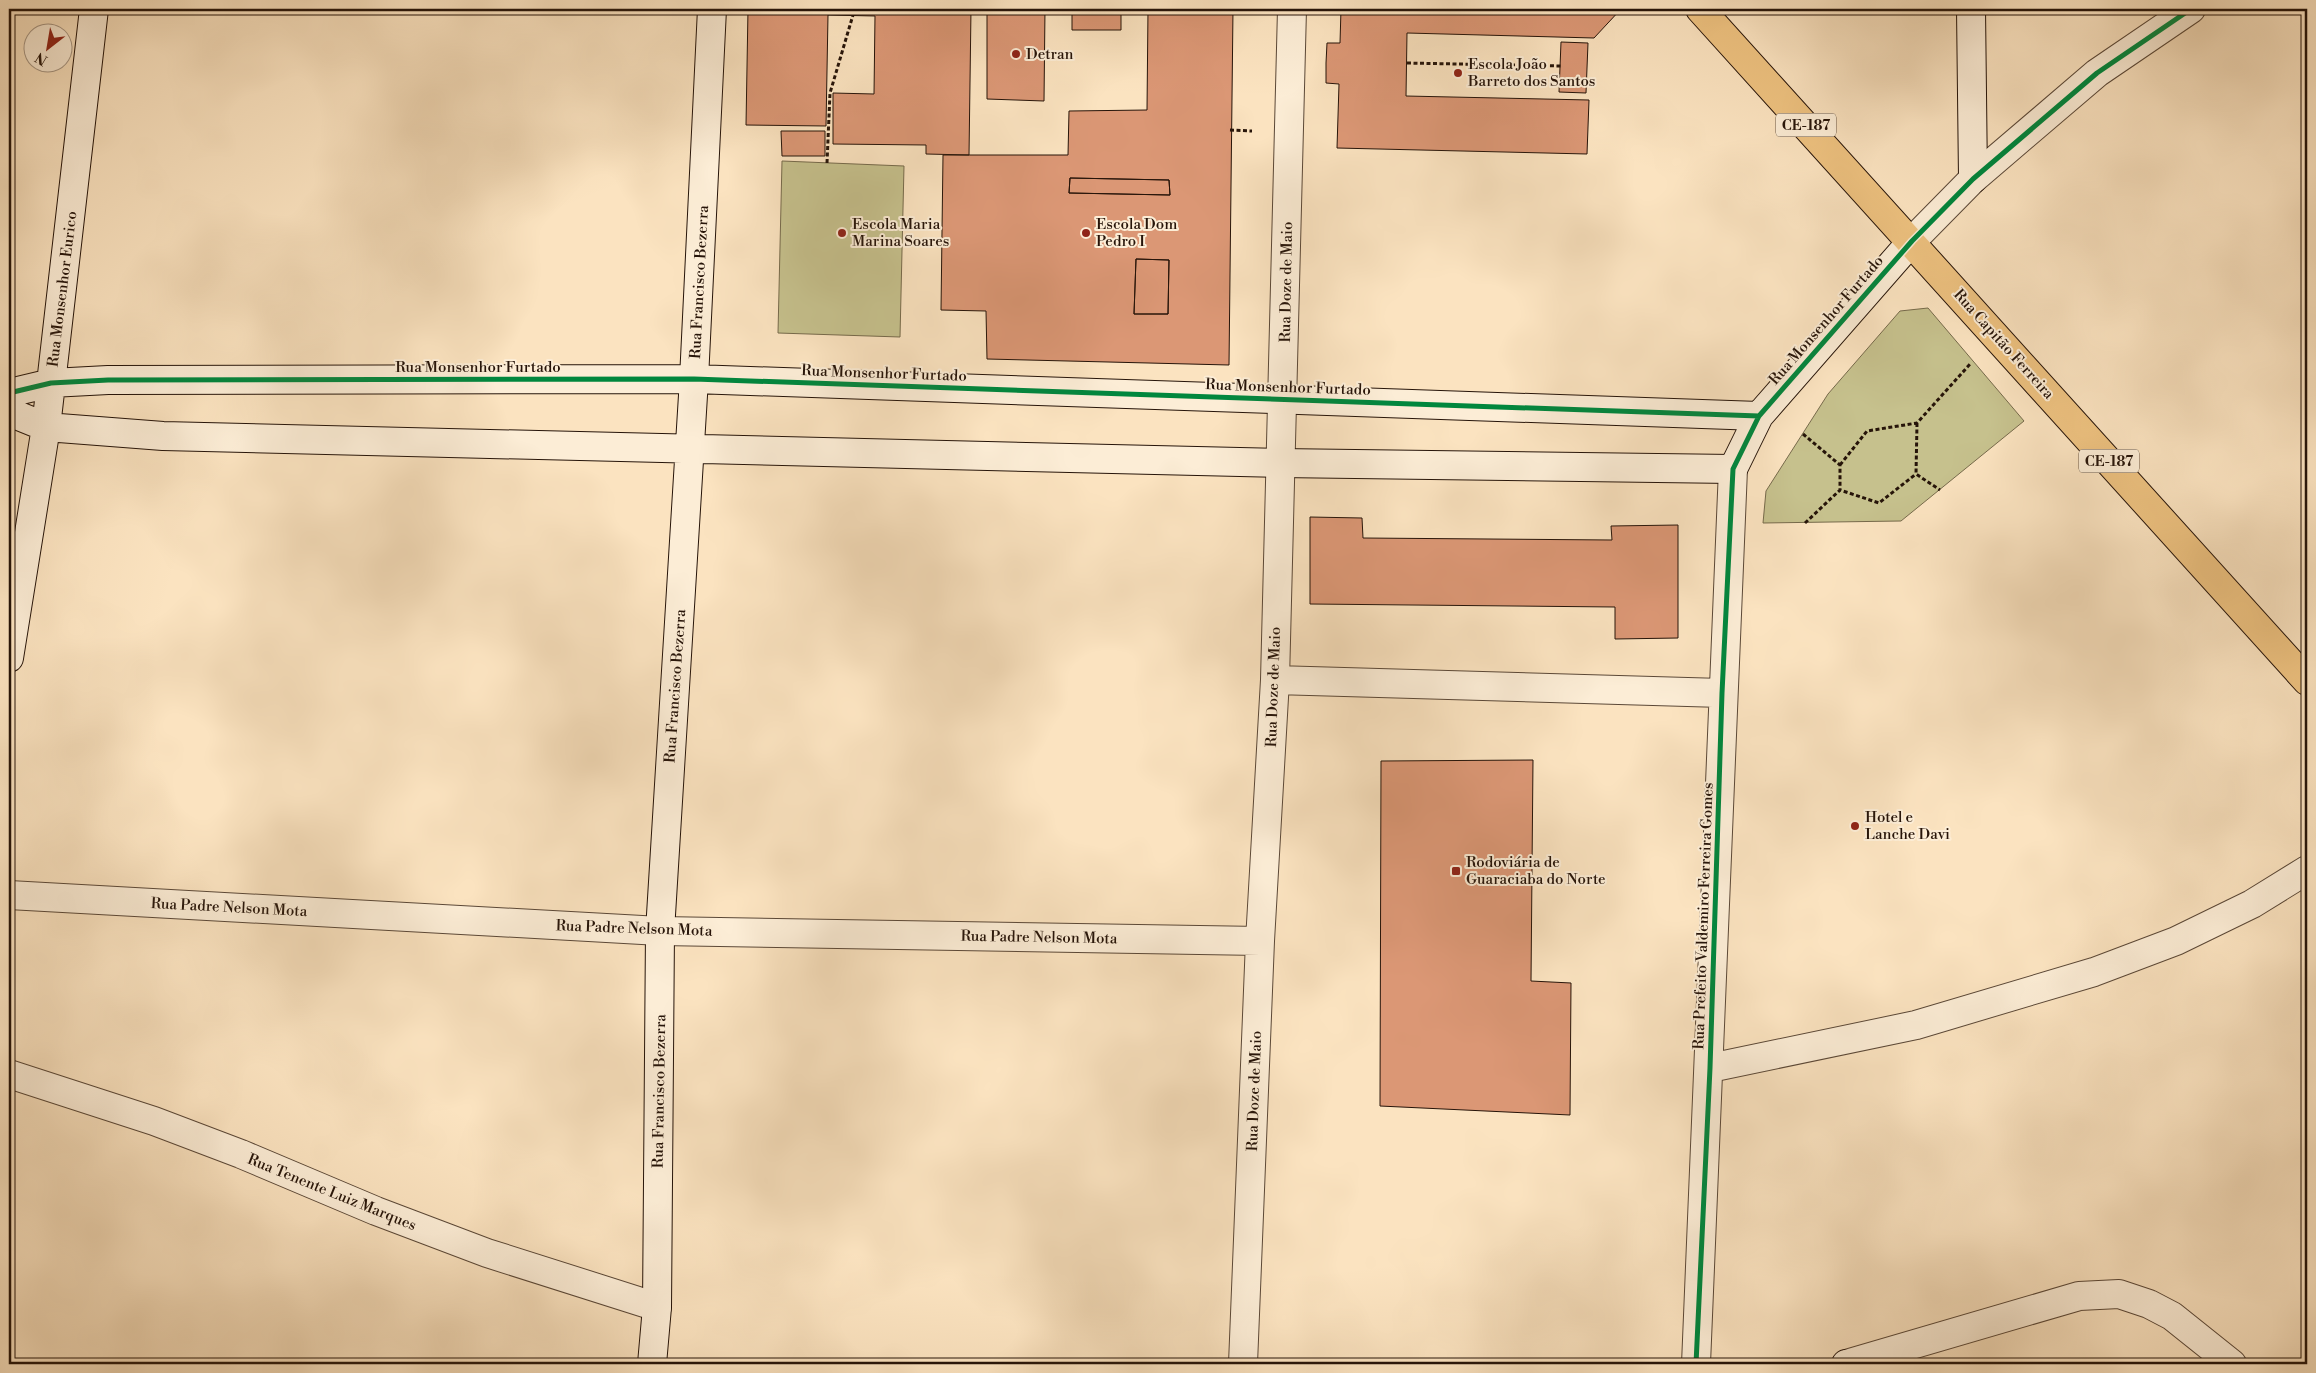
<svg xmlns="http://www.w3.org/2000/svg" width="2316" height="1373" viewBox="0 0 2316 1373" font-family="'Libre Bodoni',serif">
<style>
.green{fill:#c6c18d;stroke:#766a4b}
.building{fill:#db9775;stroke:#261409;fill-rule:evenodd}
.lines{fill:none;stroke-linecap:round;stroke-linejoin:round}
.street-casing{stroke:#5b4837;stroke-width:30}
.secondary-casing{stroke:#261409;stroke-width:30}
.primary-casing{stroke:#261409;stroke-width:30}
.path{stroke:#261409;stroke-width:3;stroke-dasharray:4 2.5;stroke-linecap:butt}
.street{stroke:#fcedd6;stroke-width:28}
.secondary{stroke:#fcedd6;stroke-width:28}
.primary{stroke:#eec280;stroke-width:28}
.cycleway-casing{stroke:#fcedd6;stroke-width:8}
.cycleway{stroke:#00873e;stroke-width:5}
.poi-dot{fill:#8f2418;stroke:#fcedd6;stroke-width:2}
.labels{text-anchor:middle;stroke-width:4;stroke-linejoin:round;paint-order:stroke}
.shield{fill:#fcedd6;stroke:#665546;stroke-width:1}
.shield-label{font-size:14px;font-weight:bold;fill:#261409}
.poi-label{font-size:15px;fill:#261409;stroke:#fcedd6;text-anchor:start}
.street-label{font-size:15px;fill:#261409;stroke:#fcedd6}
</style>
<rect width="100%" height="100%" fill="#fbe3c0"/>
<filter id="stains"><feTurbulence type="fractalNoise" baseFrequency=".004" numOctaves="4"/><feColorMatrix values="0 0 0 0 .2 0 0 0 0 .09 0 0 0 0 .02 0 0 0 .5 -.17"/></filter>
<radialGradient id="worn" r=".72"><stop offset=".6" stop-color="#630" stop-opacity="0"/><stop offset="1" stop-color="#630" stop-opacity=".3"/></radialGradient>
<path class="green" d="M782,161l122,5 -4,171 -122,-4z
M1928,308l96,113 -123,100 -138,2 3,-32 62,-97 72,-83z"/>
<path class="building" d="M748,9h223l-2,146 -43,-1v-9l-93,-1v-51l41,1 1,-78 -47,-1 -2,111 -80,-1z
M987,9h58l-1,92 -57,-2z
M1072,9h49v21h-49z
M1148,9h85l-4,356 -242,-6 -1,-48 -45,-1 2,-155h125l1,-44 78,-1zM1070,178l99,2 1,15 -101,-2zM1136,259l33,1 -1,54h-34z
M1341,9h280l-27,29 -187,-5 -1,63 183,4 -2,54 -250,-6 2,-64 -13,-1v-20l1,-20h13z
M1561,42l27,1 -2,50 -27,-1z
M781,131h44v25h-43z
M1070,178l99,2 1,15 -101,-2z
M1136,259l33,1 -1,54h-34z
M1310,517l52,1 1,20 249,2 -1,-14 67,-1v113l-63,1v-32l-305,-3z
M1533,760l-2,221 40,2 -1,132 -190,-9 1,-345z"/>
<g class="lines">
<defs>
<path id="street" d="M1912,241l61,-62 124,-106 94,-64
M1275,680l447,13
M9,895l651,36 600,10
M1710,1068l206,-43 178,-53 82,-31 76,-37 55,-34
M9,1074l145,47 87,33 135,57 111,42 170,54
M1850,1363l229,-67 40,-2 30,10 23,12 60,48
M1243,1364l17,-423 15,-261 17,-671
M1696,1364c14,-298 23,-597 37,-895"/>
<path id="secondary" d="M1971,9l2,170
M9,393l42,-10 57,-3 586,-1 1065,37
M9,412l37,15 117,9 1116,27 454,6 26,-53 153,-175
M9,658l37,-231 48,-418
M652,1364l5,-57 3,-376 34,-552 18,-370
M1846,1364h5"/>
<path id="primary" d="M1700,9l607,672"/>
</defs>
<use href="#street" class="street-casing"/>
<use href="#secondary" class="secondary-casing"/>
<use href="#primary" class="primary-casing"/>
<path class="path" d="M1407,63l154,3
M1230,130l22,1
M827,163l3,-70 23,-78
M1917,423l-1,51 24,16
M1803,434l37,31v25
M1840,465l27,-34 50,-8 54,-60
M1805,523l35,-33 39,13 37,-29"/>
<use href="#street" class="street"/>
<use href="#secondary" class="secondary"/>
<use href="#primary" class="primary"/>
<defs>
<path id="cycleway" d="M9,393l42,-10 57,-3 586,-1 1065,37
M1696,1364l14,-296 12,-375 11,-224 26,-53 153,-175 61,-62 124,-106 94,-64"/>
</defs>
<use href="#cycleway" class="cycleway-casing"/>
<use href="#cycleway" class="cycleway"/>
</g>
<g class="poi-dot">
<circle cx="1016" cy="54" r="5"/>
<circle cx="1458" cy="73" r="5"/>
<circle cx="842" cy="233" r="5"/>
<circle cx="1086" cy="233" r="5"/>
<circle cx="1855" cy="826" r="5"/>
<rect x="1451" y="866" width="10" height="10" rx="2.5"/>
</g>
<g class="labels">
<g class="shield">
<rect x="1776" y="113.5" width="60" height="23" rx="4"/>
<rect x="2079" y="449.5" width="60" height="23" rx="4"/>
</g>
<g class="shield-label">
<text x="1806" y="130">CE-187</text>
<text x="2109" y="466">CE-187</text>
</g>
<g class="poi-label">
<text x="1026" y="59">Detran</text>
<text x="1468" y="69">Escola João<tspan x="1468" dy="17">Barreto dos Santos</tspan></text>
<text x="852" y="229">Escola Maria<tspan x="852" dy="17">Marina Soares</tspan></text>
<text x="1096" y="229">Escola Dom<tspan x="1096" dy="17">Pedro I</tspan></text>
<text x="1865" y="822">Hotel e<tspan x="1865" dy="17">Lanche Davi</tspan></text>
<text x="1466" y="867">Rodoviária de<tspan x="1466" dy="17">Guaraciaba do Norte</tspan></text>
</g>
<g class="street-label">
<text transform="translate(699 282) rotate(-87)" y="5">Rua Francisco Bezerra</text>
<text transform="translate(1286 282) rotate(-89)" y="5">Rua Doze de Maio</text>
<text transform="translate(62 289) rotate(-83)" y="5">Rua Monsenhor Eurico</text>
<text transform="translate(1826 320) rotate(-49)" y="5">Rua Monsenhor Furtado</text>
<text transform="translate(2004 344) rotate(48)" y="5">Rua Capitão Ferreira</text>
<text x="478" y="372">Rua Monsenhor Furtado</text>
<text transform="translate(884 373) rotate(2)" y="5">Rua Monsenhor Furtado</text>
<text transform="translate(1288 387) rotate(2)" y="5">Rua Monsenhor Furtado</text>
<text transform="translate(675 686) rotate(-86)" y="5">Rua Francisco Bezerra</text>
<text transform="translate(1273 687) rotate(-88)" y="5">Rua Doze de Maio</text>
<text transform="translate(229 907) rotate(3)" y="5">Rua Padre Nelson Mota</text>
<text transform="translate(1703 916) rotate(-88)" y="5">Rua Prefeito Valdemiro Ferreira Gomes</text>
<text transform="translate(634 928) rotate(2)" y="5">Rua Padre Nelson Mota</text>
<text transform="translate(1039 937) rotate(1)" y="5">Rua Padre Nelson Mota</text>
<text transform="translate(659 1091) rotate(-89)" y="5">Rua Francisco Bezerra</text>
<text transform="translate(1254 1091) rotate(-88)" y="5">Rua Doze de Maio</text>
<text transform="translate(332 1192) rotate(22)" y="5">Rua Tenente Luiz Marques</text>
</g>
</g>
<rect width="2316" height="1373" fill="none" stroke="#fbe3c0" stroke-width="30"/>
<rect x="10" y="10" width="2296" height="1353" fill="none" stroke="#261409" stroke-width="2.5"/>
<rect x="15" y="15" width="2286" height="1343" fill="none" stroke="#261409"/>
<g transform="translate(48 48) rotate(211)"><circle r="24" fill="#fcedd6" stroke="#a69684"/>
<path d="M0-4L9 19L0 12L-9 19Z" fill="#8f2418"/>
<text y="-8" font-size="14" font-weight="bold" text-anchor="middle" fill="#261409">N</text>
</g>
<rect width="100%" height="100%" filter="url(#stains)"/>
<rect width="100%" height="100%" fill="url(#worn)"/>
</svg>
